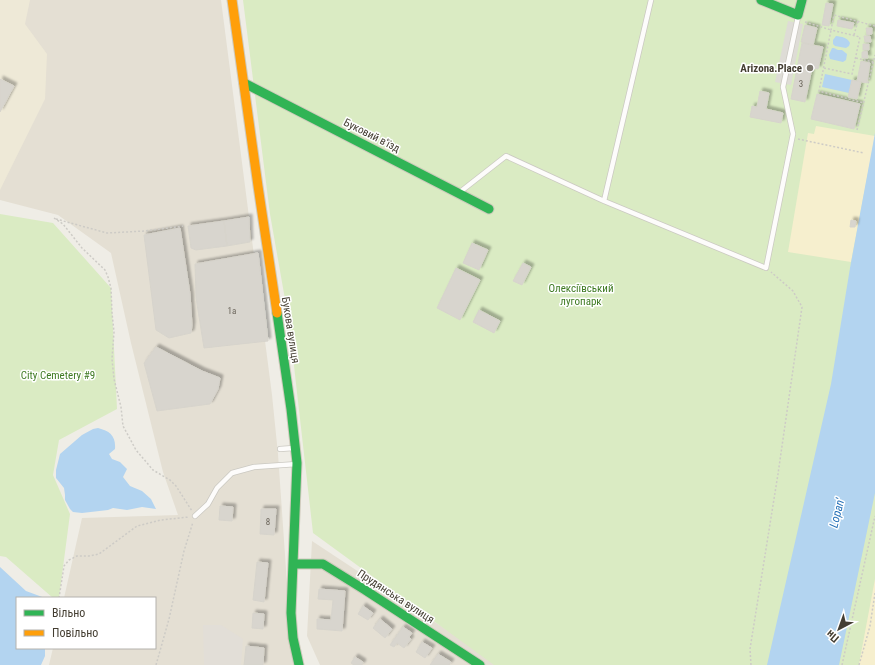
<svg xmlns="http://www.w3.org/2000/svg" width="875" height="665" viewBox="0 0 875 665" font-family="'Roboto Condensed',sans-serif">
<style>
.residential{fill:#e4dfd3}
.industrial{fill:#e2ded7}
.education{fill:#eee9d7}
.green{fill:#daebc3}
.sand{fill:#f6efce}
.parking{fill:#dedcd6}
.water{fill:#b3d4f0}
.building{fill:#d8d5ce;stroke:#d7d4cc;filter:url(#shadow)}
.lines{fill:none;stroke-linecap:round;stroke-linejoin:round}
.lane-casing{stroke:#cbc9c2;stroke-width:6}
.fast-casing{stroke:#cfcabc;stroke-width:11}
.slow-casing{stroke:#cfcabc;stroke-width:11}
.path{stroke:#cdcbc6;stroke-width:1.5;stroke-dasharray:2 2;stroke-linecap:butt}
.lane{stroke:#fdfcfb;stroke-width:4.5}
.fast{stroke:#30b455;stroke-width:9}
.slow{stroke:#ff9f0a;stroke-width:9}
.poi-dot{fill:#807b71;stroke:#fff;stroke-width:1.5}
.labels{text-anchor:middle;stroke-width:3;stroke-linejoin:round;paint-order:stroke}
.number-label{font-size:9px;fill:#6a645a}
.poi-label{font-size:11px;font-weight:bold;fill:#443e32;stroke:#fff;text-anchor:end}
.street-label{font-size:11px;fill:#443e32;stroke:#fff}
.park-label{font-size:11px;fill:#3e7a22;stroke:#fff}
.water-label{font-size:12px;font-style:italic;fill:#2570b7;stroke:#fff}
</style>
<defs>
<filter id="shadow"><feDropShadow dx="3" dy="-3" stdDeviation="1" flood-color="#0004"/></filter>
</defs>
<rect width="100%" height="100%" fill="#efede6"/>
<path class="residential" d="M0,0h221l51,395 6,59 12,173 11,38h-252l4,-17h102v-50h-91l18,-80 96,-3 -15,-43 -32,-129 -20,-90 -53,-38 -58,-15z
M312,541l188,124h-180l-13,-29z"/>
<path class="industrial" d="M203,625h18l22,14 -2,26h-37z"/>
<path class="education" d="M0,0h30l-5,24 22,30 -2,45 -45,91z"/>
<path class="green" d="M243,0h632v665h-381l-181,-132 -24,-211 -19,-108z
M0,214l53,9 58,65 6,121 -58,31 -6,35 17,39 -11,84h-6l-47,-41 -6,-1z"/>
<path class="sand" d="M816,126l59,10 -24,126 -63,-10 20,-119 6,1z
M875,579v86h-16v-1z"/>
<path class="parking" d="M788,21l15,3 -12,61 -16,-3z"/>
<path class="water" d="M836,36c6,1 11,1 14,7l-1,3 -3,2 -11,-2 -2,-2v-4z
M832,48h2l4,2h4l5,4 -1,6 -3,2 -13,-3 -1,-4z
M825,74l27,6 -3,13 -27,-6z
M875,133v360l-36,172h-72l64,-281 19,-116z
M98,428c12,3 18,8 17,21l-6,5 3,5 8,3 7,7 -4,8 7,9 12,5 9,8 5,10 -14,-2 -15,3 -14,-2 -5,2 -26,3 -9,-1 -3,-3 -5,-9v-5l-1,-7 -8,-10v-8l4,-16 22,-19 11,-6z
M0,567l26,24 19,7h-28v50h28v8l-4,9h-41z"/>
<path class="building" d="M826,3l7,1 -4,22 -7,-1z
M838,20l16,3 -2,6 -15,-3z
M805,25l12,3 -4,17 -12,-3z
M866,28h6v6l-5,1z
M864,36h6l1,6h-6z
M802,43l21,4 -5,22 -6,-1 -7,34 -14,-3z
M863,44h6v6h-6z
M867,51l1,7h-6v-6z
M861,61l9,2 -3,20 -10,-2z
M0,79l14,7 -14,26z
M852,80l9,2 -4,17 -9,-2z
M760,91l9,2 -3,16 17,4 -2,10 -31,-6 2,-11 5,1z
M817,94l43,10 -6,25 -43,-10z
M249,217l1,25 -23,4 -3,-25z
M851,220l5,1 -1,6h-5z
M224,221l3,25 -31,4 -5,-2 -3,-22z
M180,228l10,66 2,31 -1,8 -22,5 -13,-8 -12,-95z
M472,243l16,7 -9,20 -16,-7z
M258,253l10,88 -64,7 -8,-50 -1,-34z
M523,263l8,4 -9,18 -9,-4z
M456,268l24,12 -20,40 -23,-12z
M479,310l21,11 -6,12 -21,-11z
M156,347l46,24 18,7 -2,11 -8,15 -53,7 -13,-48z
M220,506l13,1 -1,14 -13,-1z
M261,509h15l-2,26 -14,-1z
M257,562l11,1 -4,39 -11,-2z
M319,589l26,2 -3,40 -25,-2v-10l14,1 2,-20 -15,-1z
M363,606l10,7 -5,7 -10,-6z
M253,613l11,1 -1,15 -11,-1z
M380,619l12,10 -7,9 -12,-10z
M403,627l9,6 -3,4 2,2 -7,9 -7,-5 -3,4 -4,-2z
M422,642l10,6 -7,10 -9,-6z
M246,646l18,2 -1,17h-19z
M438,654l13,8 -2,3h-19z
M355,657l8,5 -1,3h-8l-3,-2z"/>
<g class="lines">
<defs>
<path id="lane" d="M460,192l46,-36 98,45 162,67 27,-134 -10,-47 15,-70
M604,201l47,-201
M280,449l14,-1
M195,516l13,-12 9,-16 15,-15 22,-6 43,-3"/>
<path id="fast" d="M761,0l37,15 4,-15
M244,83l245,126
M277,313l14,96 6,54 -6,150 2,25 6,27
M294,564h29l42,26 115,75"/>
<path id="slow" d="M232,0l26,186 19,127"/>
</defs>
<use href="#lane" class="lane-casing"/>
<use href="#fast" class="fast-casing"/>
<use href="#slow" class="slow-casing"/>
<path class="path" d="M805,22l26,8 -12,61 45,12
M854,35l4,-14
M856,58l17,4
M824,68l28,6 8,-37 -29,-7 3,-15 41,11
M857,130l18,-75
M798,139l66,14
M54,218l9,6 19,24 23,22 3,7 3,11 1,25 2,19 -2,27 2,20 7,28 2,19 13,24 17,20 17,10 6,6 16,25
M56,219l51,14 38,-2 38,-5
M59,598l5,-32 5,-6 8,-4h12l10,-2 38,-28 24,-6 28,-3
M156,665l13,-46 15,-68 9,-29
M751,665l-1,-16 28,-175 24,-167 -9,-16 -22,-19
M842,665l33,-149
M859,665l11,-39 5,-33"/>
<use href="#lane" class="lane"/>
<use href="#fast" class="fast"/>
<use href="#slow" class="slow"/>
</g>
<circle class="poi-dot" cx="810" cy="68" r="4"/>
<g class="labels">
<g class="number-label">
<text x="801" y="87">3</text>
<text x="232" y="314">1а</text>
<text x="268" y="525">8</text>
</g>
<g class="poi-label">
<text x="802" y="72">Arizona.Place</text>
</g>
<g class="street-label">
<text transform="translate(372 135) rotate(27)" y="4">Буковий в'їзд</text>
<text transform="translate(291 330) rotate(81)" y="4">Букова вулиця</text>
<text transform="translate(396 596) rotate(33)" y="4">Прудянська вулиця</text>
</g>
<g class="park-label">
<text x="581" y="292">Олексіївський<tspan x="581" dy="13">лугопарк</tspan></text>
<text x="58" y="379">City Cemetery #9</text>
</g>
<g class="water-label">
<text transform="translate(837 513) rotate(-76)" y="4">Lopan'</text>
</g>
</g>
<rect x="16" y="597" width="140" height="52" fill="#ffffff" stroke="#b4b2ad"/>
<rect x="24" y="610" width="20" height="6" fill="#30b455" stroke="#b4b2ad"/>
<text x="52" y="617" font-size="12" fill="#443e32">Вільно</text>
<rect x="24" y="630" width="20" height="6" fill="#ff9f0a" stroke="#b4b2ad"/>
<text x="52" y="637" font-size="12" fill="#443e32">Повільно</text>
<g transform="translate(839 629) rotate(221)" stroke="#ffffff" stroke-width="3" paint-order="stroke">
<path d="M0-3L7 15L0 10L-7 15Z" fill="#443e32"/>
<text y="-6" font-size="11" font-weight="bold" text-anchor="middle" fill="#443e32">Пн</text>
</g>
</svg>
